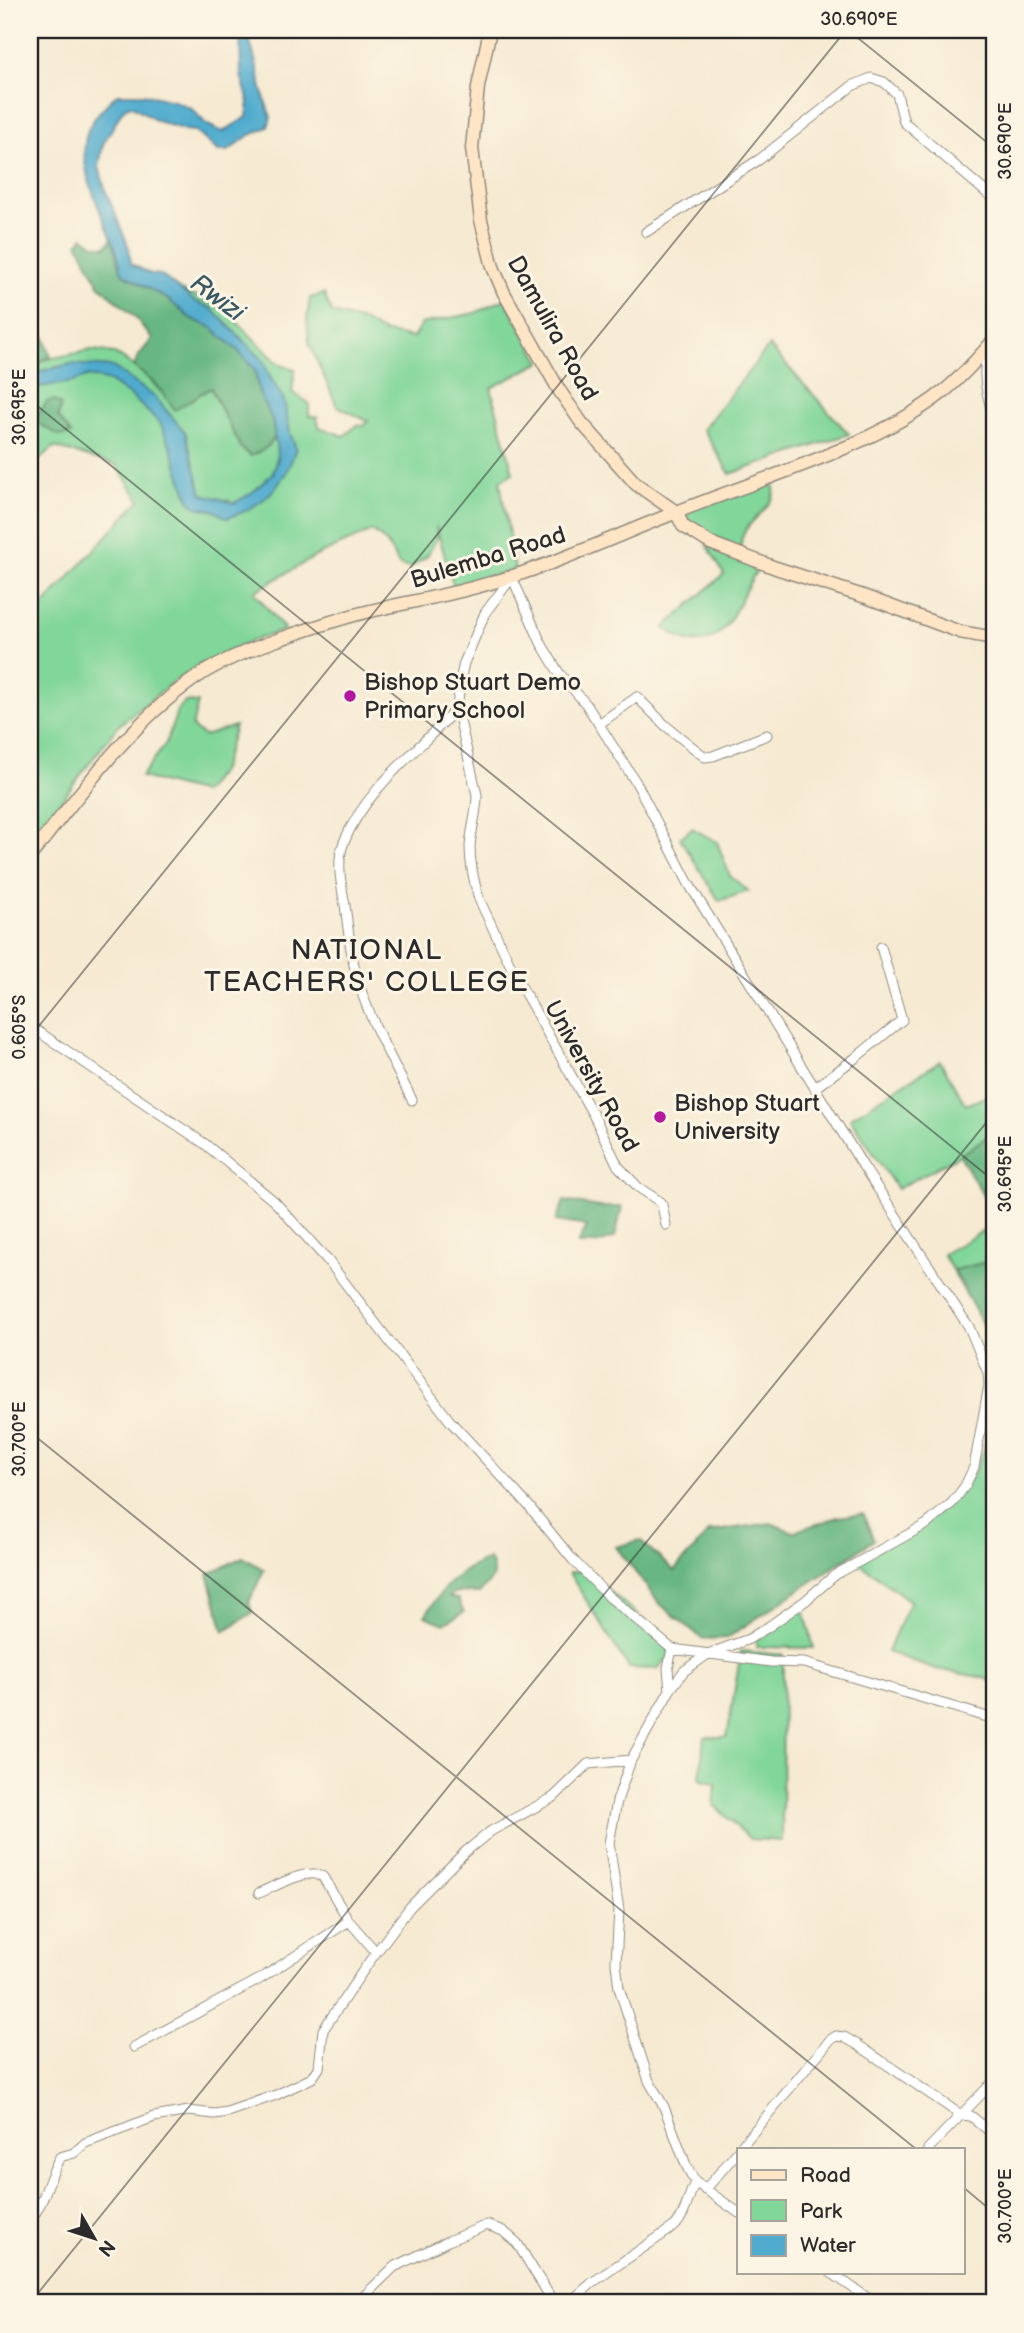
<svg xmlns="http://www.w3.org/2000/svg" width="1024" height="2333" viewBox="0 0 1024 2333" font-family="'Balsamiq Sans',sans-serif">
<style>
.green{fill:#81d69a;stroke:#568062;stroke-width:2}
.forest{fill:#68b782;stroke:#4a7156;stroke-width:2}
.water{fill:#50abce;stroke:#3e6b7c;stroke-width:2}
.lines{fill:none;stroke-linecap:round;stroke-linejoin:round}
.street-casing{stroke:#908a7e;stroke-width:11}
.secondary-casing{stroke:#908a7e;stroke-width:15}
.street{stroke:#fff;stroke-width:9}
.secondary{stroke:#fee5c5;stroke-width:12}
.ticks{fill:none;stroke:#2b2b2b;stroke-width:2;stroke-opacity:0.45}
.poi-dot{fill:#b5179e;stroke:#fcf5e5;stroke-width:2.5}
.labels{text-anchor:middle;stroke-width:6;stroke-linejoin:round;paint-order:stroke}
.street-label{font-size:24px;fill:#2b2b2b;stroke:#fcf5e5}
.poi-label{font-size:24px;fill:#2b2b2b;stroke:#fcf5e5;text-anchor:start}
.water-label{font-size:26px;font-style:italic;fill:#385864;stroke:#fcf5e5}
.quarter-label{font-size:28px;letter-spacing:2px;fill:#2b2b2b;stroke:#fcf5e5}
.neatline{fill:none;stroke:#2b2b2b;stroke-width:2.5}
.ticks-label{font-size:18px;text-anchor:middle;fill:#2b2b2b}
</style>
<rect width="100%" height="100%" fill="#fcf5e5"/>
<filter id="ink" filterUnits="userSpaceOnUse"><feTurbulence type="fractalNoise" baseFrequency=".0143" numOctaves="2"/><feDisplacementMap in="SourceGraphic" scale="14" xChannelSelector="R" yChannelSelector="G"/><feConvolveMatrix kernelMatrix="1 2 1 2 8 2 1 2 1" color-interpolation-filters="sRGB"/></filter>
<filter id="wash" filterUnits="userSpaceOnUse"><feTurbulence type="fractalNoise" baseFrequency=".00686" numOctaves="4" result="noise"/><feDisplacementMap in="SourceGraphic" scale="28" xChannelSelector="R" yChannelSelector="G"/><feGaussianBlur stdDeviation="1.57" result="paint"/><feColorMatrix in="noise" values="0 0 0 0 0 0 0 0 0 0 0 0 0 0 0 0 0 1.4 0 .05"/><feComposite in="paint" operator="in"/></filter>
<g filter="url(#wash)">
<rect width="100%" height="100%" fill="#f6ead2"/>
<path class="green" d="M181,290l43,19 56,56 15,4 -3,23 17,11v13l8,1 2,10 25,9 13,-11 7,1 4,-5 -31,-15 -28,-63 -2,-24 3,-21 14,-4 8,19 31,8 19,11 31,6 8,-14 54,-11 30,-14 36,63 -50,26 22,85 -13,8 15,89 -61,18 -18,-62 1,12 -10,18 -17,12 -11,-3 -13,-23 -14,-11 -54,24 -64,37 31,38 -34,11 -52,25 -26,16 -55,44 -88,115v-221l110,-120 -24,-35 -62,-18 -24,21v-80l59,-12 20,5 22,15 29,27 11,24 18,53 8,7 16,3 14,8 58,-44 11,-26 -6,-15 -7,-33 -13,-23 -7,-17 -52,-52 -17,-7z
M769,346l80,88 -119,40 -27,-45z
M92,350c7,1 16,1 22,4 25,11 45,34 61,55 12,-6 23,-15 36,-21l15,31 40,29 10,-12c4,41 -7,47 -41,67l-33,-9 -17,-62 -96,-65 -19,-3 -38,9 11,-13z
M771,475c2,6 4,12 3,18 -3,19 -35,30 -33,54 -24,-8 -45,-14 -61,-35z
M707,545l53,19c-5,10 -11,19 -16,29 -11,23 -24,56 -56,48 -8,-1 -17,-9 -24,-13l60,-54z
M185,702l13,1 -6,24 12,9 31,-10 -13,43 -19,24 -62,-16 25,-34 12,-34z
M692,828l25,14 13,34 18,15 -29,10 -39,-63z
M940,1061l26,44 28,-12v39l-34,23 -63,34 -47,-71z
M994,1225v104l-7,2 -44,-77z
M994,1408v275l-9,-5 -49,-9 -49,-17 23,-51 -55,-41 73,-39 44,-44 15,-34z
M584,1570l86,72 -1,15 -12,12 -28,-1 -60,-95z
M802,1602l12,46 -58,-1v-9z
M741,1651l42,4 -1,186 -32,-2 -36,-34 2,-21 -16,-5 4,-42h23z"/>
<path class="forest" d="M83,237l12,8 10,2 7,-8 10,34 47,27 21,18 21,9 26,23 18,20 4,23 13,26 4,17 -10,12 -15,8 -10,-8 -30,-60c-14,7 -24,15 -36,22l-18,-25 -23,-18 4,-10 14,-18 -17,-22 -36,-32 -21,-42z
M42,330l9,27 -9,3 -12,14v-40z
M53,400l8,5 -3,12 13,17 -11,2 -26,-15 13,-19z
M994,1132v83l-34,-60z
M564,1201l36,6h22l-7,30 -16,6 -21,1 9,-18 -31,-5z
M994,1260v69l-8,2 -32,-61z
M863,1514l11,26 -147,98 -24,1 -43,-35 -44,-57 24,-7 34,31 35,-39 62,-9 22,9 45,-15z
M243,1557l21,13 -15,32 3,11 -28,18 -16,-57z
M489,1559c9,18 2,21 -10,34l-24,-1 -6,5 9,2 6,13 -20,12 -19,-8c18,-28 31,-46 64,-57z"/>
<path class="water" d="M240,30h13l-4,10c10,25 11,52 22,77l-3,10 -20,9 -20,15h-10l-23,-20 -10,-1 -28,-9 -26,-16 -7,3 -21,36 -4,23 6,22 24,59 2,16 20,10 10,1 33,26 17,7 52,52 7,17 14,23 6,33 6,15c-11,37 -33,59 -69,70l-14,-8 -16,-3 -8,-7 -18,-53 -11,-24 -29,-27 -22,-15 -20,-5 -16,6 -43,6v-14l40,-10 43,3 42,30 30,35 17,62 33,9 19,-12 19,-18 5,-15 -6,-39 -13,-26 -4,-23 -18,-20 -26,-23 -21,-9 -21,-18 -47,-27c-2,-8 -4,-18 -7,-26 -12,-33 -42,-83 -26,-119 6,-13 18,-24 28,-34h27l33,8 14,6 15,16 16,8 25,-15 2,-15 -8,-27z"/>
</g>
<g filter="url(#ink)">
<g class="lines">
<defs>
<path id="street" d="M646,232l114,-73 92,-73 19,-8 13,4 13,12 7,28 90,77
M990,349c-10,21 -4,46 4,67
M599,724l38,-27 29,29 39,31 8,-1 54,-21
M30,1026l175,118 70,58 54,60 121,159 78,84 45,55 34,35 65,54 99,13 33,1 190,56
M816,1087l38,-28 48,-39 -21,-73
M412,1100c-20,-41 -45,-83 -56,-127 -6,-22 -8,-46 -11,-68 -4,-21 -9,-44 -1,-63 22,-54 75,-92 113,-134
M666,1225l-4,-20 -3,-4 -21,-14 -20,-21 -23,-48 -78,-139 -38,-80c-5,-17 -9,-34 -9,-52 1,-17 7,-34 7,-52l-20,-87 4,-32 3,-13 21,-50 27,-36 29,66 18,30 27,31 51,80 52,100 174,282 106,161 19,46 1,12 -15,82 -9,19 -13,17 -25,21 -92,51 -30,26 -37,26 -19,12 -41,15 -24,17 -14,19 -39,70 -14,41 -8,42 10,67 -3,53 3,25 30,93 15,26 22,58 9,17 44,31
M670,1690l-2,-22 4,-19
M259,1893c15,-6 51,-27 64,-16l26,44
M134,2047l126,-68 89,-58 27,31
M739,2149l91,-109 6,-4 8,1 14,8 103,70 10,1 23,19
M928,2149l66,-68
M705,2190l34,-40
M30,2221c15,-19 18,-43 30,-64l14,-4 11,-10 69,-26 35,-6 25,3 13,-2 49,-17 36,-17 7,-10 4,-38 46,-68 41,-55 55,-55 26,-21 63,-34 34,-33 43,-4
M830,2272l45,31
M359,2301l35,-34 54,-26 39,-16 16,6 14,12 37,60
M569,2303l24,-21 82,-56c11,-12 13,-29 20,-44"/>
<path id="secondary" d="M490,30l-12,57 -6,61 9,72 12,47 11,26 55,97 22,32 55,62 40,28 7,14 27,17 66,25 90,29 94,35 34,6
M30,856c53,-65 102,-137 173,-183 24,-15 51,-25 77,-34 29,-10 57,-20 86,-27 37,-9 74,-15 110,-25 70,-18 134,-49 201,-75 84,-34 195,-64 266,-120 19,-15 35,-34 51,-52"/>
</defs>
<use href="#street" class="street-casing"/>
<use href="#secondary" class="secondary-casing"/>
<use href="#street" class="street"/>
<use href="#secondary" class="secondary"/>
</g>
</g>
<path class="ticks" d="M848,30l146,118M30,400l964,781M30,1037l816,-1007M30,1432l886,717M963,2187l31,26M30,2303l964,-1190"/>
<g class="poi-dot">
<circle cx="350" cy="696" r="7"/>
<circle cx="660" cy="1117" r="7"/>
</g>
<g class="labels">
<g class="street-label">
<text transform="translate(553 328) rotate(61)" y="8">Damulira Road</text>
<text transform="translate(488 557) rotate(-17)" y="8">Bulemba Road</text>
<text transform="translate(592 1076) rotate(61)" y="8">University Road</text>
</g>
<g class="poi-label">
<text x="364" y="690">Bishop Stuart Demo<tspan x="364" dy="28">Primary School</tspan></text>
<text x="674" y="1111">Bishop Stuart<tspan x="674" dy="28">University</tspan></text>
</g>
<g class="water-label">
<text transform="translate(218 297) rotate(37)" y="9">Rwizi</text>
</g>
<g class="quarter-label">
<text x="367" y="959">NATIONAL<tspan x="367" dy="32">TEACHERS' COLLEGE</tspan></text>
</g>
</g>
<rect width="1024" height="2333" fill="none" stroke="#fcf5e5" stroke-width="77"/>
<rect x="737" y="2148" width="228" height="126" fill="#fcf5e5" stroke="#a8a49b" stroke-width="2"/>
<rect x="751" y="2170" width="35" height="10" fill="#fee5c5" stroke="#a8a49b" stroke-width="2"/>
<text x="800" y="2182" font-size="21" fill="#2b2b2b">Road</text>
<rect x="751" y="2200" width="35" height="21" fill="#81d69a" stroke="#a8a49b" stroke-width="2"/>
<text x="800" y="2218" font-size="21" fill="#2b2b2b">Park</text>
<rect x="751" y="2235" width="35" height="21" fill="#50abce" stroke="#a8a49b" stroke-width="2"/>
<text x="800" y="2252" font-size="21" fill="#2b2b2b">Water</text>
<g transform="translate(94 2238) rotate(129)" stroke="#fcf5e5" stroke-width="5" paint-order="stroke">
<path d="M0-5L12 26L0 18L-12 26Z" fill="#2b2b2b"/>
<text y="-10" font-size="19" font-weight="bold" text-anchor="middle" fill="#2b2b2b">N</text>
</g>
<rect x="38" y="38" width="948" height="2256" class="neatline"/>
<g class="ticks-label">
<text x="859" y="25">30.690°E</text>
<text transform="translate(1005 141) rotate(-90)" y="6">30.690°E</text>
<text transform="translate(19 407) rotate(-90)" y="6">30.695°E</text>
<text transform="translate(19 1027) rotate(-90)" y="6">0.605°S</text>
<text transform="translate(1005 1174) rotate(-90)" y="6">30.695°E</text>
<text transform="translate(19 1439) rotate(-90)" y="6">30.700°E</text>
<text transform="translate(1005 2206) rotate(-90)" y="6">30.700°E</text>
</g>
</svg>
